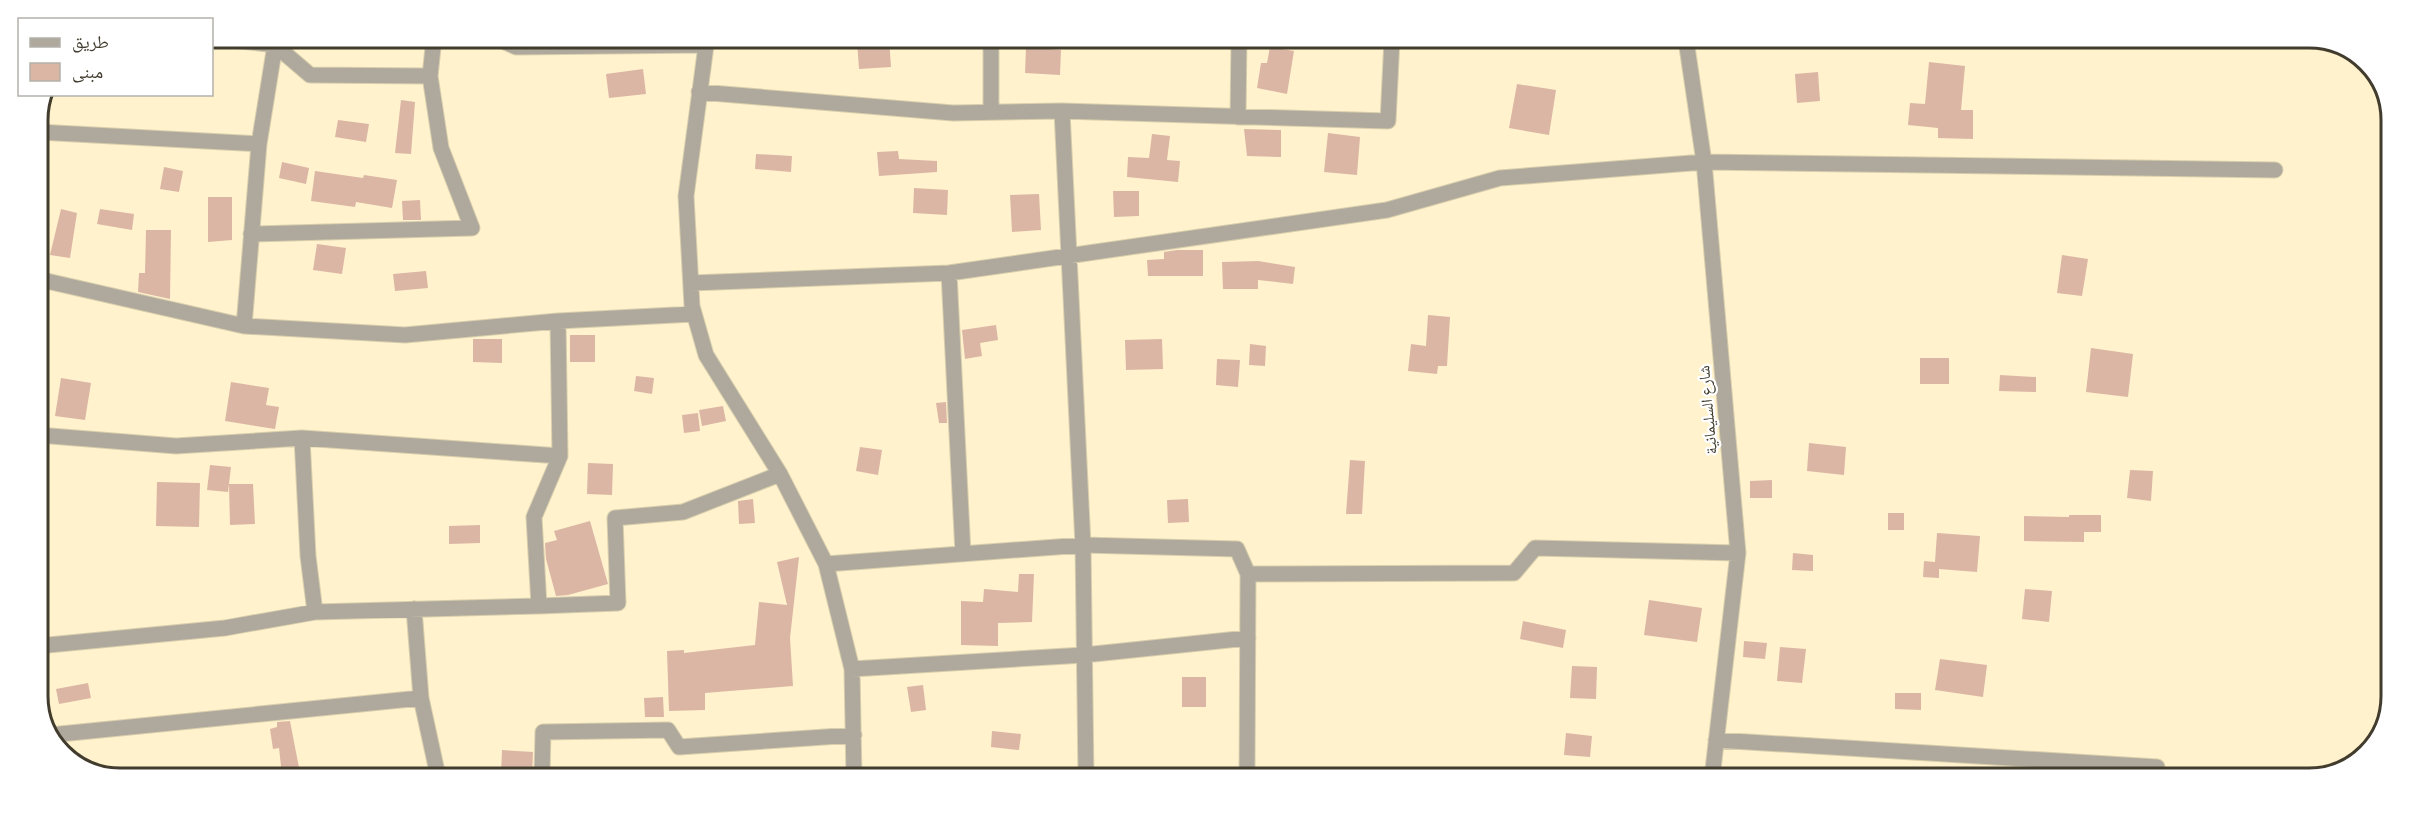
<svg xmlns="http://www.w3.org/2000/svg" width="2429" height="816" viewBox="0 0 2429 816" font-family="Signika,'Noto Naskh Arabic',sans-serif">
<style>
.building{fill:#dcb6a5}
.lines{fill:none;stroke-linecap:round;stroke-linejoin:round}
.minor-casing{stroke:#d9cead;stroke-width:17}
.minor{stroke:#aea99c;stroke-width:15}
.labels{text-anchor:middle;stroke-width:4.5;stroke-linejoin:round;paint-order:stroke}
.street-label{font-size:16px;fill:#423c2e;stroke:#fff}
.rim{fill:none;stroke:#423c2e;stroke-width:3}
</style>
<rect width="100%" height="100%" fill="#fff2cd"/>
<path class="building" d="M889,39l2,28 -32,2 -2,-29z
M1026,47l35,3 -1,25 -35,-2z
M1270,47l24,4 -7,43 -30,-6 4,-25h6z
M1929,62l36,4 -4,44h12v29l-35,-1v-10l-30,-3 2,-22 15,1z
M643,69l3,25 -37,4 -3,-24z
M1818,72l2,29 -23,2 -2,-29z
M1517,84l39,6 -7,45 -40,-7z
M401,100l14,2 -4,52 -16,-1z
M338,120l31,4 -3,18 -31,-5z
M1244,129l37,1v27l-34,-1z
M1328,133l32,4 -3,38 -33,-3z
M1152,134l18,2 -3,24 13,1 -2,21 -51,-5 1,-20 21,1z
M898,151l1,8 38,2v11l-58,4 -2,-24z
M756,154l36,2 -1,16 -36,-3z
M282,162l27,6 -3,16 -27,-6z
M164,167l19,4 -4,21 -19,-3z
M315,171l48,7 1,-3 33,5 -5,28 -36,-6 -1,5 -44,-6z
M914,188l34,2 -1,25 -34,-2z
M1113,191h26v25l-25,1z
M1039,194l2,36 -29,2 -2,-37z
M208,197h24v43l-24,2z
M420,200l1,20h-18l-1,-19z
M61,209l16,4 -7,45 -20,-3z
M100,209l34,5 -2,16 -35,-6z
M146,230h25l-1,69 -32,-7 1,-19h6z
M317,244l29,4 -4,26 -29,-4z
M1177,250h26v26h-55l-1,-16 17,-1v-7z
M2062,255l26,4 -6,37 -25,-3z
M1258,261l37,6 -2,17 -35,-4v9h-35l-1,-27z
M426,271l2,17 -33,3 -2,-17z
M1428,315l22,2 -3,49h-9l-1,8 -29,-3 3,-27 15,2z
M996,325l2,15 -18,3 2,13 -17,3 -3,-29z
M570,335h25v27h-25z
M473,339h29v24l-29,-1z
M1162,339l1,30 -37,1 -1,-30z
M1250,344l16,2 -1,20 -16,-1z
M2091,348l42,6 -5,43 -42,-5z
M1920,358h29v26h-29z
M1217,359l23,1 -2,27 -22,-2z
M2000,375l36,2v15l-37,-1z
M636,376l18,2 -2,16 -18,-3z
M61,378l30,5 -6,37 -30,-4z
M231,382l38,6 -3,17 13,2 -4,22 -50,-8z
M946,402l1,21h-8l-3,-20z
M723,406l3,15 -24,5 -3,-16z
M698,413l2,18 -16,2 -2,-18z
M1809,443l37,4 -2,28 -37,-4z
M860,447l22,3 -4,25 -22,-4z
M1350,460l15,1 -3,53h-16z
M588,463l25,1 -1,31 -25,-1z
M210,465l21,2 -3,25 -21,-2z
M2130,470l23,1 -2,30 -24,-3z
M1772,480v18h-22v-17z
M157,482l43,1 -1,44 -43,-1z
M229,484h24l2,40 -25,1z
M753,499l2,24 -16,1 -1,-23z
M1188,499l1,23 -21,1 -1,-23z
M1888,513h16v17h-16z
M2069,515h32v17h-17v10l-60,-1v-25l45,1z
M590,521l18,63 -40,11 -12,1 -10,-37 -1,-16 12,-3 -3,-9z
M480,525v18l-31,1v-18z
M1937,533l43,3 -3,36 -38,-3v9l-16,-1 1,-16 11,1z
M1793,553l20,2v16l-21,-1z
M799,557l-9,81 3,48 -88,7v17l-36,1 -2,-60 17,-1v3l71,-8 4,-43 28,3 -10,-43z
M1019,574h15l-2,48 -34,1v23l-37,-1v-44l22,1 1,-13 34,3z
M2025,589l27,2 -3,31 -27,-3z
M1649,600l53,8 -5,34 -53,-7z
M1523,621l43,9 -3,18 -43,-9z
M1744,641l23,2 -2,16 -22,-2z
M1780,647l26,2 -4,34 -25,-2z
M1940,659l47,6 -4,32 -48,-7z
M1572,666l25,1 -1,32 -26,-1z
M1182,677h24v30h-24z
M88,683l3,15 -32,6 -3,-15z
M923,685l3,25 -15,2 -4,-25z
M1895,693h26v17l-26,-1z
M663,697l1,20h-19l-1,-19z
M290,721l10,52 -18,2 -3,-27 -6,1 -3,-20 7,-2v-5z
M992,731l29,3 -2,16 -28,-3z
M1566,733l26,3 -2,21 -26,-2z
M502,750l31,2 -1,24h-31z"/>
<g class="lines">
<defs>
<path id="minor" d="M215,38l60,7 -16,99 -15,182
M496,38l20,9 190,-2
M707,38l-21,158 6,110 14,49 74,119 46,90 26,105 2,108
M1686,40l18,122 34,391 -26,225
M430,76l4,-38
M699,92l254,21 109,-2 21,434 3,232
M1062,111l326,10 4,-82
M991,112v-73
M1238,117l1,-78
M38,132l221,12
M251,234l221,-6 -31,-80 -11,-72 -120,-1 -35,-30 11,-7
M949,273l14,281
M38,279l206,47 161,9 153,-14
M691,283l258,-10 438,-63 113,-32 204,-16 571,8
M38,435l138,11 126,-8 258,18
M302,438l6,118 7,56
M826,564l257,-19 154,4 11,25 266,-1 21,-25 203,5
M539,606l79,-3 -3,-85 68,-6 97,-38
M38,646l187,-18 90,-16 224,-6 -5,-89 26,-61 -2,-135 136,-7
M852,669l232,-14 164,-17
M421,698l17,78
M50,735l371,-37 -7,-89
M1716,740l441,27
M542,776l1,-44 125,-2 11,17 175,-12
M1247,777l1,-203"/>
</defs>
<use href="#minor" class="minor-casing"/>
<use href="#minor" class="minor"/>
</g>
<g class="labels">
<g class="street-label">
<text transform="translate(1707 410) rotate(-95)" y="6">شارع السليمانية</text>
</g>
</g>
<path d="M0 0H2429V816H0ZM120 48H2309A72 72 0 0 1 2381 120V696A72 72 0 0 1 2309 768H120A72 72 0 0 1 48 696V120A72 72 0 0 1 120 48Z" fill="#fff" fill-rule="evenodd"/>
<path class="rim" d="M120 48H2309A72 72 0 0 1 2381 120V696A72 72 0 0 1 2309 768H120A72 72 0 0 1 48 696V120A72 72 0 0 1 120 48Z"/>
<rect x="18" y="18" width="195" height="78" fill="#ffffff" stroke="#b3b1ab" stroke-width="1.5"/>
<rect x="30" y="38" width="30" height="9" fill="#aea99c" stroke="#b3b1ab" stroke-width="1.5"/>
<text x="72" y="48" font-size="18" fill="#423c2e">طريق</text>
<rect x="30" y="63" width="30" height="18" fill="#dcb6a5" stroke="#b3b1ab" stroke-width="1.5"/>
<text x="72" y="78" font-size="18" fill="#423c2e">مبنى</text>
</svg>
